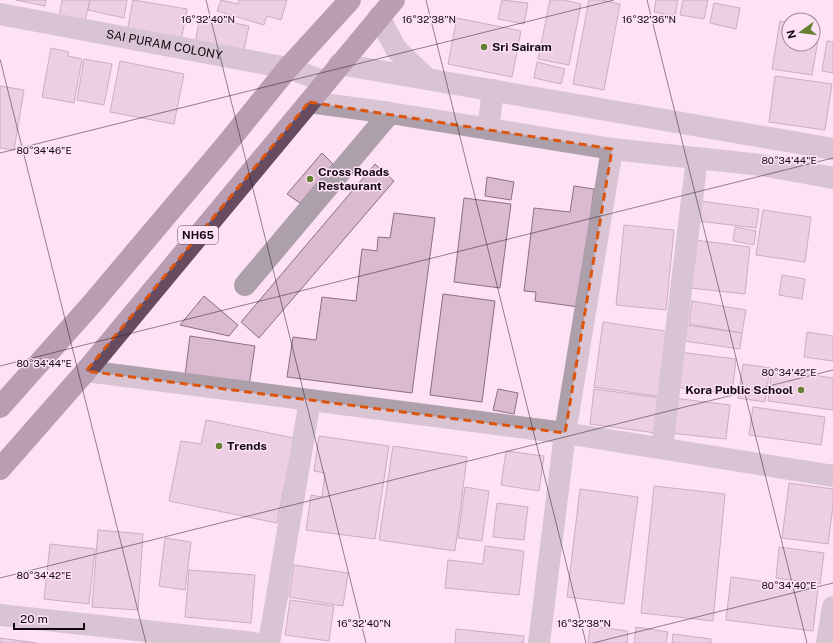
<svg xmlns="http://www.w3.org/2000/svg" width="833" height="643" viewBox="0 0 833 643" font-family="'Public Sans',sans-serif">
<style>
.building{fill:#dab9d1;stroke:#8c6e84}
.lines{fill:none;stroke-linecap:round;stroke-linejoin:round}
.minor{stroke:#aea0aa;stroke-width:22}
.highway{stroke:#674b60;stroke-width:22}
.marked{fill:none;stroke:#dd550c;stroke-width:3;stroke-dasharray:8 5;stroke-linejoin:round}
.ticks{fill:none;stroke:#130811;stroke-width:1;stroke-opacity:0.45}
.poi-dot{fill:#658033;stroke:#fde1f5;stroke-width:1.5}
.labels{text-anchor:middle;stroke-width:3;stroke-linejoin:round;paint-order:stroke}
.shield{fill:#fde1f5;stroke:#594955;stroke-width:1}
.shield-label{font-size:11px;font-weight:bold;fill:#130811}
.street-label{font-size:12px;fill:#130811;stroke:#fde1f5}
.poi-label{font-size:12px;font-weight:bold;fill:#130811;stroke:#fde1f5;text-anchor:start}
.ticks-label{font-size:10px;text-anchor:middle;fill:#130811;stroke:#fde1f5;stroke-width:3;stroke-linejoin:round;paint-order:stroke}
</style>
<rect width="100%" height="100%" fill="#fde1f5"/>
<path class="building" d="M16,0h30l-1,6z
M62,0h28l-5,21 -26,-5z
M90,0h37l-3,18 -36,-8z
M133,0l54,9 -6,32 -54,-9z
M221,0l17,4 1,-4h48l-6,20 -14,-4 -3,9 -47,-14z
M502,0l26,3 -4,21 -26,-5z
M550,0h14l17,4 -12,61 -31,-6z
M589,0h13l18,4 -16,86 -31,-6z
M656,0h22l-3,16 -21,-4z
M683,0h25l-4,19 -24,-4z
M714,3l26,5 -4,21 -26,-6z
M200,16l49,10 -6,28 -48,-10z
M457,18l64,13 -9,46 -64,-13z
M780,21l9,2v21h24v-17l7,1 -8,47 -40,-6z
M827,41l6,1v31l-11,-2z
M51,48l18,4 -1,4 14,3 -8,44 -32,-6z
M84,59l28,5 -8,41 -27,-5z
M120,61l64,13 -10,50 -64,-12z
M537,62l28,7 -4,15 -27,-6z
M775,76l57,8 -7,46 -56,-8z
M0,86l24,4 -10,60 -14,-2z
M322,153l11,11 -33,39 -13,-9z
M375,164l19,17 -135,157 -18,-16z
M487,177l27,5 -3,18 -26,-4z
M574,186l20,3 -15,118 -44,-6 1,-9 -12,-1 10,-83 36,4z
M464,198l47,6 -11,84 -46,-6z
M700,201l59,8 -3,19 -58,-7z
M763,210l48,7 -6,45 -49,-7z
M394,213l41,5 -23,175 -125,-16 6,-40 23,3 6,-43 34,4 6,-52 15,2 1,-14 12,1z
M624,225l50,5 -8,80 -50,-5z
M735,227l21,4 -2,14 -21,-4z
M695,240l55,7 -5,47 -55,-6z
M782,275l23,4 -3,20 -23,-4z
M443,294l52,7 -13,101 -52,-7z
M204,296l34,29 -9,11 -49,-11z
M692,301l54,9 -4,23 -53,-9z
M603,322l69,10 -9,65 -69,-10z
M686,325l56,8 -2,16 -56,-8z
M807,332l26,4v25l-29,-4z
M190,336l65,10 -6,40 -64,-10z
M679,352l57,7 -4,35 -57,-7z
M743,364l27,4 -5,34 -27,-4z
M772,369l61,9v32l-65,-9z
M498,389l20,4 -4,21 -21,-4z
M594,389l67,9 -5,35 -66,-9z
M673,398l57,7 -4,34 -57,-6z
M753,407l72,10 -4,28 -72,-10z
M206,420l88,18 -17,85 -108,-22 12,-60 20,3z
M319,436l70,10 -14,93 -69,-9 5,-35 11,2 3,-24 -11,-2z
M393,446l74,11 -12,94 -76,-11z
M506,451l38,5 -5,35 -38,-6z
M789,483l44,6v17l-5,38 -46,-6z
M654,486l71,8 -12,127 -72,-8z
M465,487l24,4 -7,50 -24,-3z
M580,489l58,8 -14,107 -57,-7z
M497,503l31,4 -4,33 -31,-3z
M98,530l45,4 -5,76 -46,-3z
M165,538l26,4 -6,48 -26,-4z
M50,544l45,5 -6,55 -45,-5z
M485,546l39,5 -5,44 -74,-7 3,-28 35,4z
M779,547l45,6 -4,31 -44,-6z
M294,565l54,8 -5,33 -54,-9z
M189,570l66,5 -4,48 -66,-6z
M731,577l87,12 -5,42 -87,-11z
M290,600l44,6 -5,35 -44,-6z
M590,626l38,5 -1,12h-39z
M636,627l32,5 -2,11h-32z
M456,629l68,7 -1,7h-68z
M673,634l38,5v4h-39z
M0,638l37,5h-37z"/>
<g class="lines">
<g class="minor">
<path id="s1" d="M0,14l288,54 38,14"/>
<path d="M379,17l17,32 31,30"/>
<path d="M339,64l494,85"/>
<path d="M309,102l81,11 222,36 149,16 72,13"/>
<path d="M488,129l5,-39"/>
<path d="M245,285l145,-172"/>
<path d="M86,371l479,62 268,43"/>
<path d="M662,448l35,-290"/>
<path d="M0,615l254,28"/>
<path d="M269,643l41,-243"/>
<path d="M539,643l26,-210 47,-284"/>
<path d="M827,643l6,-36"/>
</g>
<path class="highway" d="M0,407l90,-101 135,-160 63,-78 62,-68
M0,469l86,-98 308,-371"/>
</g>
<path d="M0 0H833V643H0ZM309,102l303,47 -47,284 -479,-62z" fill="#fde1f5" fill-opacity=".55" fill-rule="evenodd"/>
<path class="marked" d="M309,102l303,47 -47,284 -479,-62z"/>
<path class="ticks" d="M206,0l160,643M426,0l160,643M647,0l160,643M0,59l146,584M0,153l614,-153M0,366l833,-208M0,578l833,-208M593,643l240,-60"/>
<g class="poi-dot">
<circle cx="484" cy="47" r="4"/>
<circle cx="310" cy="179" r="4"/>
<circle cx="801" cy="390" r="4"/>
<circle cx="219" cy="446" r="4"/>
</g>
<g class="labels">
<rect class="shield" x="178" y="226" width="40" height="18" rx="3"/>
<g class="shield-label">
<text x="198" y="239">NH65</text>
</g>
<g class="street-label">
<text dy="4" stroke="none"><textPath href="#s1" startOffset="167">SAI PURAM COLONY</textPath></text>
</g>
<g class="poi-label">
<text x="492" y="51">Sri Sairam</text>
<text x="318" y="176">Cross Roads<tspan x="318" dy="14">Restaurant</tspan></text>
<text x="793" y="394" text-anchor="end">Kora Public School</text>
<text x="227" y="450">Trends</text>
</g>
</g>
<g class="ticks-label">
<text x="208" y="23">16°32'40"N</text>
<text x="429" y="23">16°32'38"N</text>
<text x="649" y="23">16°32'36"N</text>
<text x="44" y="154">80°34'46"E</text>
<text x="789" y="164">80°34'44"E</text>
<text x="44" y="367">80°34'44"E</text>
<text x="789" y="376">80°34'42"E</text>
<text x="44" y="579">80°34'42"E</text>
<text x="789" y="589">80°34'40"E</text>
<text x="364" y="627">16°32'40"N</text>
<text x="584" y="627">16°32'38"N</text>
</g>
<g transform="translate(801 32) rotate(256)"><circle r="19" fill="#fde1f5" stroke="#9f8a9a"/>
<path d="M0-3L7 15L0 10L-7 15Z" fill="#658033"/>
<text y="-6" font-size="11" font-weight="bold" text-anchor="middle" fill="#130811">N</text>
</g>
<path d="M14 623v6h70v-6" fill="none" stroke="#130811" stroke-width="2"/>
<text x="20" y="623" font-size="12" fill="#130811" stroke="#fde1f5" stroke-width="3" paint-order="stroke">20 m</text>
</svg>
